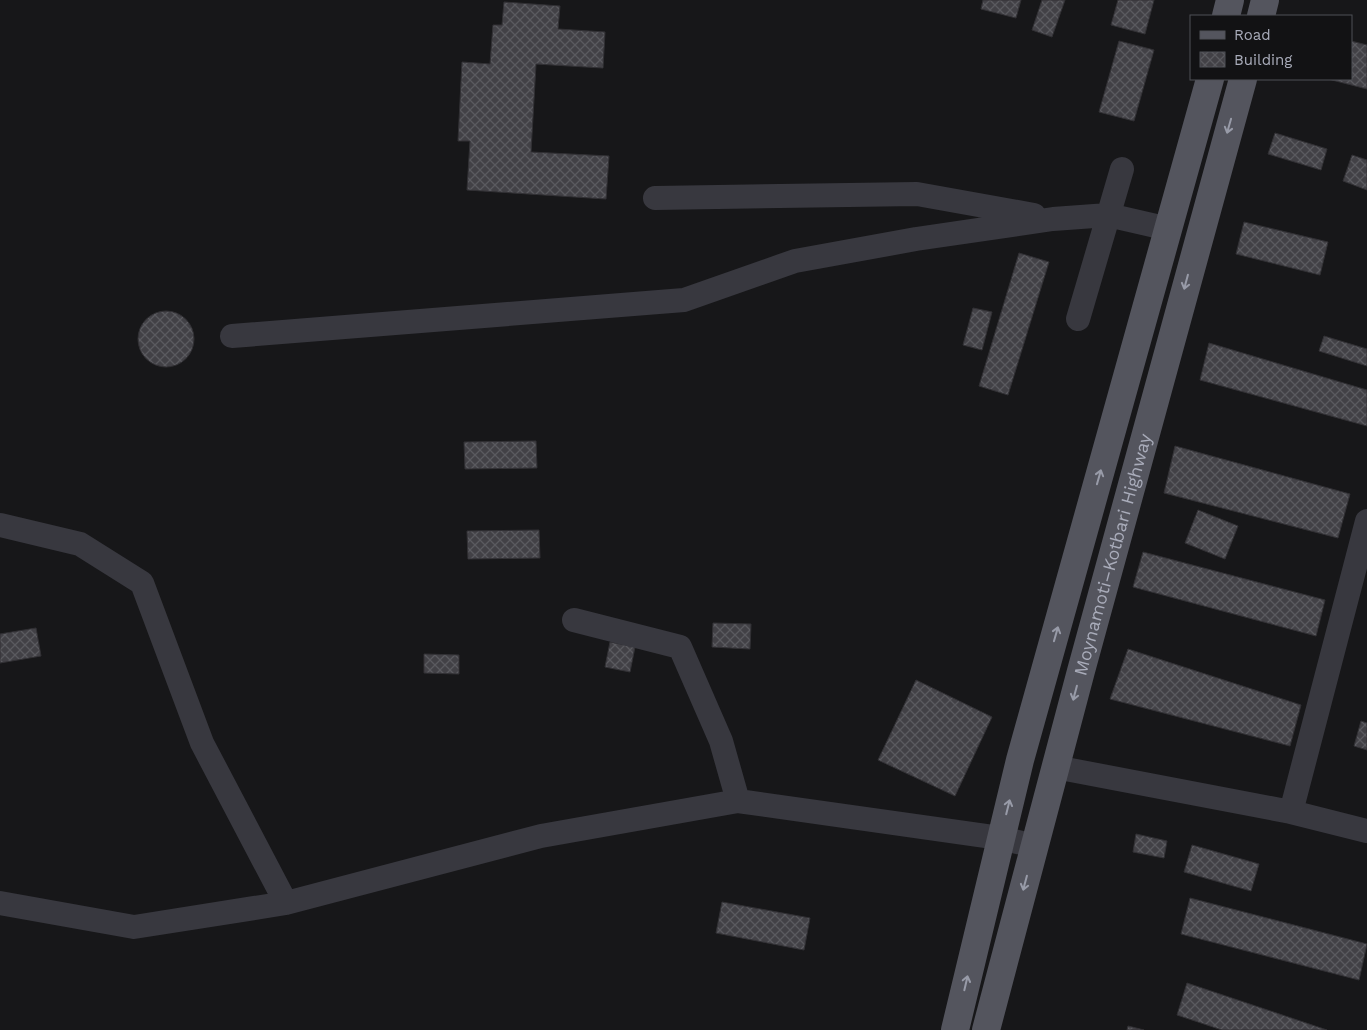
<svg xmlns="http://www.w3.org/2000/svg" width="1367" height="1030" viewBox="0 0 1367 1030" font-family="'Work Sans',sans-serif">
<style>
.building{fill:url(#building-cross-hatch);stroke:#323135}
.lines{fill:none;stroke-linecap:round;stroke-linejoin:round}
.minor{stroke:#38383f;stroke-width:24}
.major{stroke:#54555e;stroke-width:28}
.oneway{stroke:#989ba8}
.labels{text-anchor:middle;stroke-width:5;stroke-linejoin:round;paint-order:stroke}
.street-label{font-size:18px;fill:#a9acba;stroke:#121214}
</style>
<defs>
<pattern id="building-cross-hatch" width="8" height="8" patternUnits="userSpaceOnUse" patternTransform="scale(1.25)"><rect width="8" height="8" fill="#424146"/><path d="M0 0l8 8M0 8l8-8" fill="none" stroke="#5a5a5f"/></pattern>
</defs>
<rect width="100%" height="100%" fill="#171719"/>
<path class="building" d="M983,0h38l-5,18 -35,-9z
M1042,0h23l-13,37 -20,-7z
M1118,0h36l-9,34 -34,-9z
M504,2l56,4 -2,23 47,3 -2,36 -67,-4 -5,88 78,4 -3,43 -139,-9 3,-49h-12l4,-79 28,2 3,-39h9z
M1119,41l35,9 -20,71 -35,-9z
M1351,41l16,4v44l-39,-10h23z
M1275,133l52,16 -6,21 -53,-16z
M1352,155l15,5v30l-24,-9z
M1244,222l84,20 -8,33 -84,-21z
M1019,253l30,9 -41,133 -29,-9z
M973,308l19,4 -10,38 -19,-5z
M138 339a28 28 0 1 1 56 0a28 28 0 1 1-56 0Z
M1324,336l43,13v17l-48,-15z
M1209,343l158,47v36l-167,-46z
M536,441l1,27 -72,1 -1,-27z
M1175,446l175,48 -12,44 -174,-45z
M1198,510l40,16 -13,33 -40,-16z
M539,530l1,28 -72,1 -1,-28z
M1143,552l182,48 -9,36 -183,-49z
M713,623l38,1 -1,25 -38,-2z
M36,628l5,28 -41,7v-29z
M610,642l25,5 -5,25 -25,-5z
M1128,649l173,56 -11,41 -180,-47z
M424,654l35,1v19l-35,-1z
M916,680l76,37 -37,79 -77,-36z
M1361,721l6,2v27l-13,-4z
M1136,834l31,7 -3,17 -31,-6z
M1192,845l67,19 -8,27 -67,-19z
M1190,898l177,46 -8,36 -178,-46z
M722,902l88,16 -6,32 -88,-17z
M1187,983l140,47h-105l-45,-15z
M1128,1026l16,4h-17z"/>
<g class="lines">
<path class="minor" d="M655,198l262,-4 117,21
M1078,319l44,-150
M232,336l452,-36 111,-39 121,-22 137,-20 55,-4 61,14
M0,525l80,19 62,39 60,160 84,160
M574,620l106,27 41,94 17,60
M1055,767l236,45 76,-291
M1291,812l76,19
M0,903l134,24 152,-24 255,-67 197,-35 262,37 35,8"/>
<g class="major">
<path d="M1226,16l4,-16"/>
<path d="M1261,16l4,-16"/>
<path d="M955,1030l65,-270 190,-681"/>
<path id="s1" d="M986,1030l95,-359 162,-592"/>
</g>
</g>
<defs><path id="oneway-shaft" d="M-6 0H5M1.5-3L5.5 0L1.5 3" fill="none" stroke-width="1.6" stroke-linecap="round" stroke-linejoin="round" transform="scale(1.25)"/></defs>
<g class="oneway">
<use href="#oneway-shaft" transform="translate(1229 126) rotate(106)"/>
<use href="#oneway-shaft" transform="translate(1186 282) rotate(105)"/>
<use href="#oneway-shaft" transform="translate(1099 477) rotate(-74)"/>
<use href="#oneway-shaft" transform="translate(1056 634) rotate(-74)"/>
<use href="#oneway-shaft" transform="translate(1075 693) rotate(105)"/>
<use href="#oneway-shaft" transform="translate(1008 807) rotate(-76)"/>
<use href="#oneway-shaft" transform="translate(1025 883) rotate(105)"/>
<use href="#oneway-shaft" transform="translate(966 983) rotate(-77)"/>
</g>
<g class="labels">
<g class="street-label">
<text dy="6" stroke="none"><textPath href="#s1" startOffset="492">Moynamoti–Kotbari Highway</textPath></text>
</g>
</g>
<rect x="1190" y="15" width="162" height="65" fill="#121214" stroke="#4e5056"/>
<rect x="1200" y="31" width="25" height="8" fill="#54555e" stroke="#4e5056"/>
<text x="1234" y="40" font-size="15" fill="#a9acba">Road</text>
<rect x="1200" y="52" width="25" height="15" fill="url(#building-cross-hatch)" stroke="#4e5056"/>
<text x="1234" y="65" font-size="15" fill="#a9acba">Building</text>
</svg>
